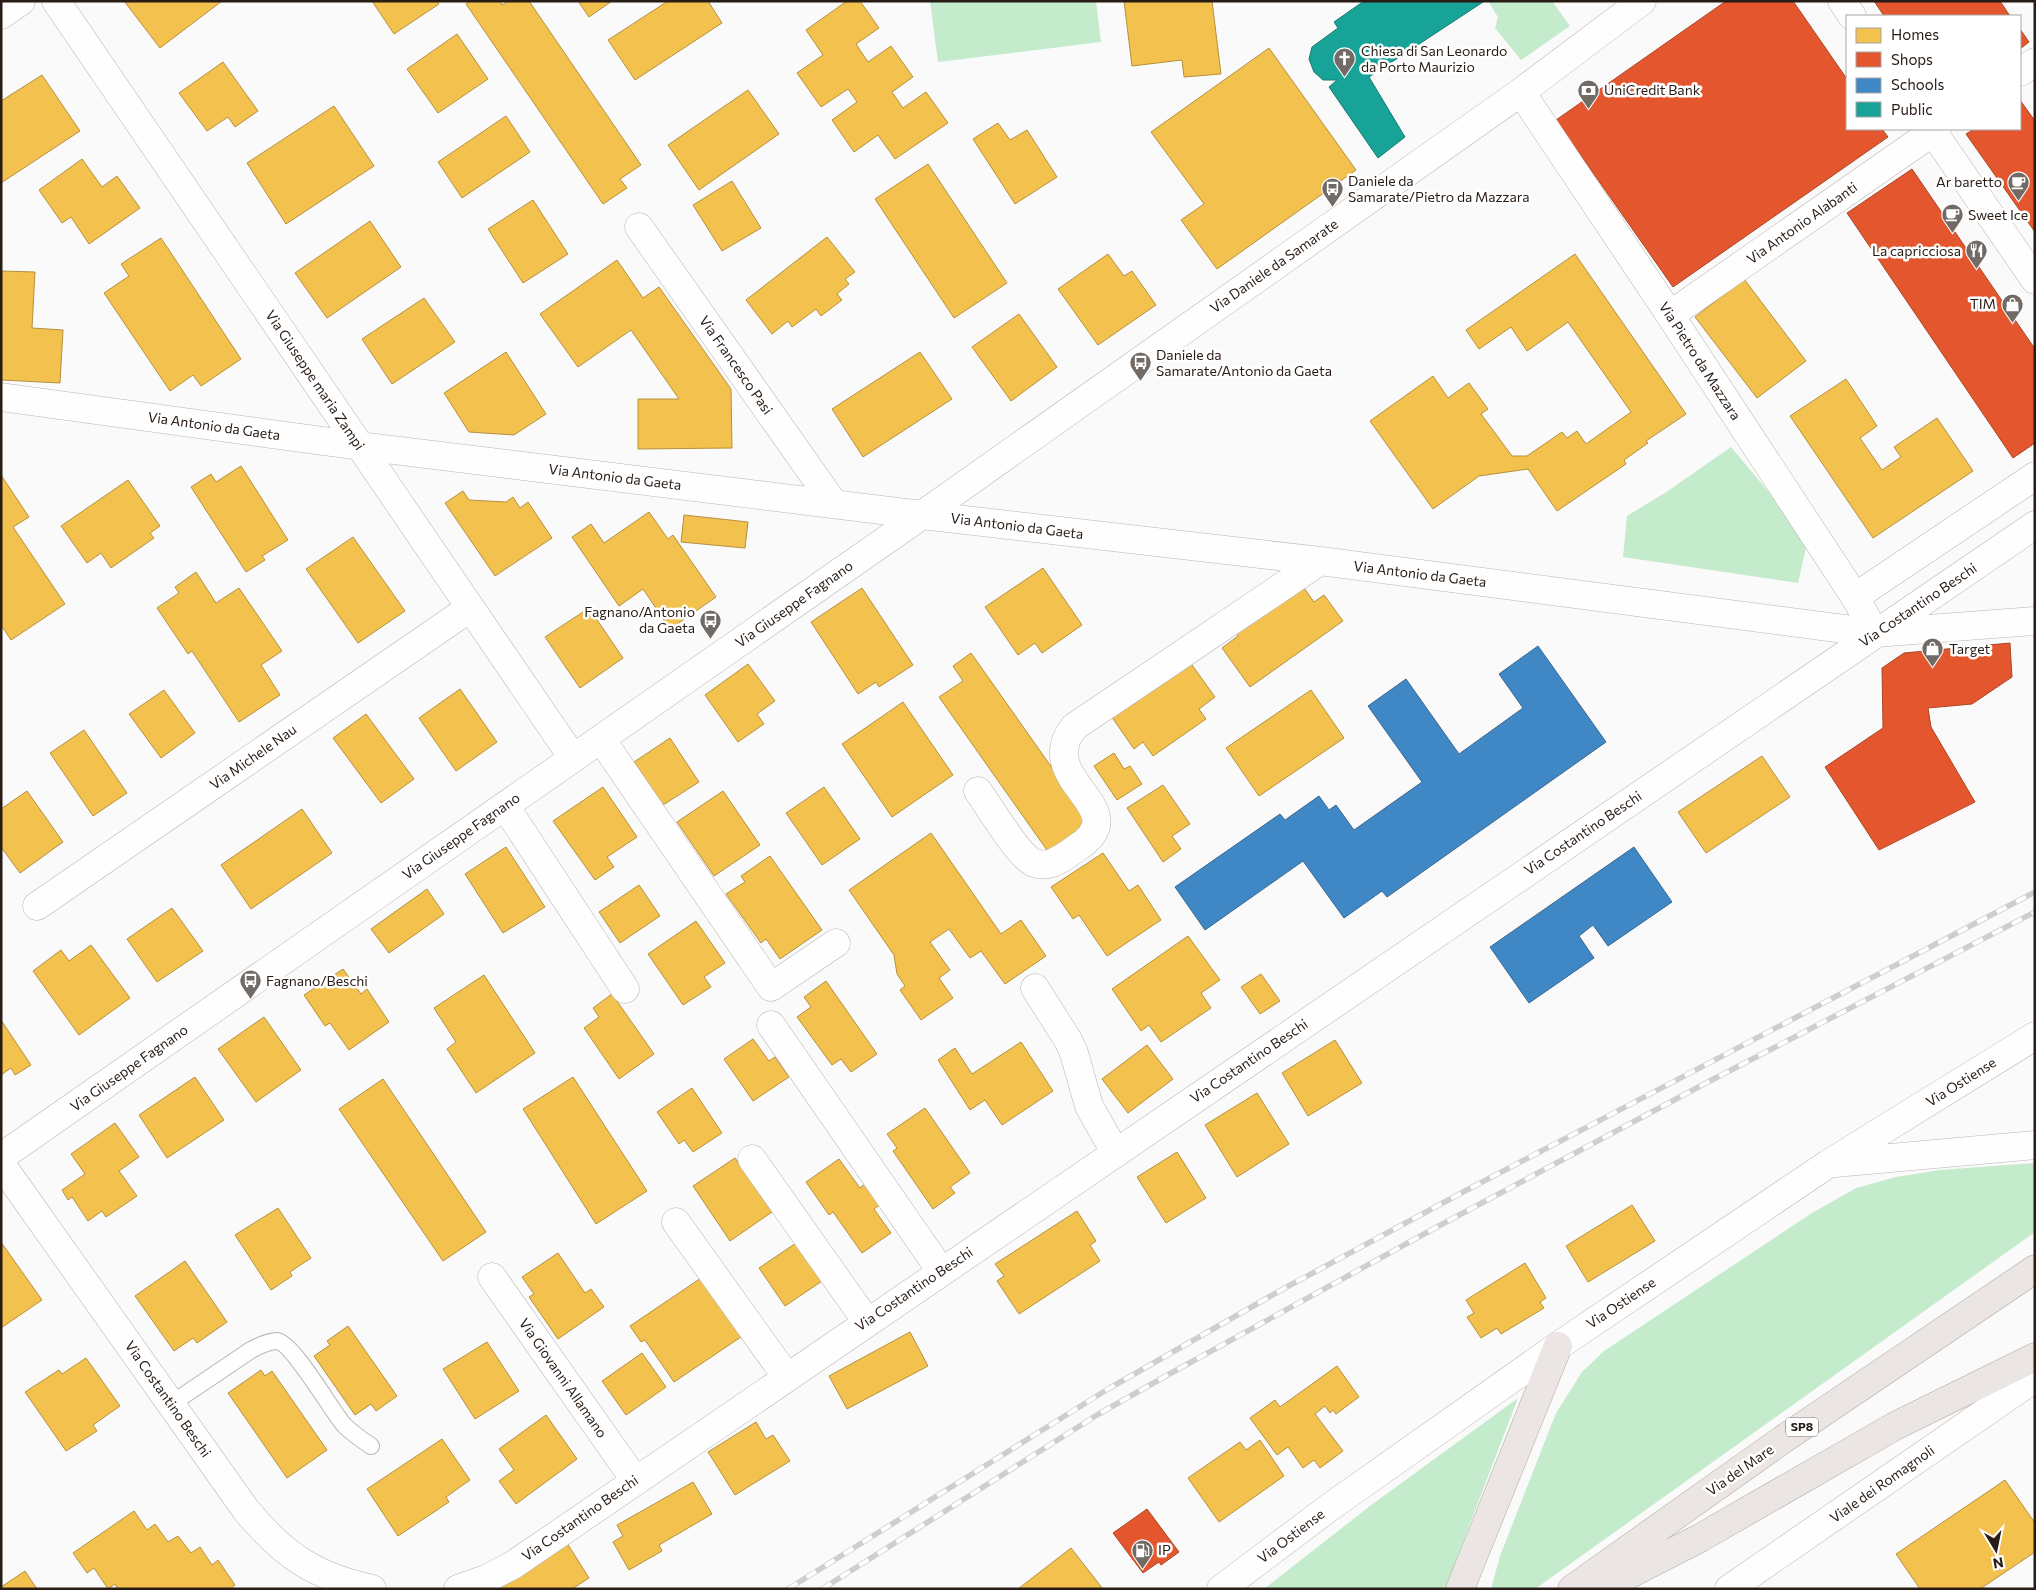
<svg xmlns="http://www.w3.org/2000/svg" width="2036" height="1590" viewBox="0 0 2036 1590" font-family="Commissioner,sans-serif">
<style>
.green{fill:#c4ebcb}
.homes{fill:#f2c14e;stroke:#b6903d}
.shops{fill:#e4572e;stroke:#ac4526}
.schools{fill:#3f88c5;stroke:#386890}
.public{fill:#17a398;stroke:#1c7a71}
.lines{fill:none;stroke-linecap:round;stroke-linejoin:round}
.lane-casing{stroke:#bab4b0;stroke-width:18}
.street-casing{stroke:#bab4b0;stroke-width:29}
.secondary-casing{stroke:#bab4b0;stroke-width:29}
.primary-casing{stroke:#b0a8a1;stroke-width:29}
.lane{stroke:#fefefe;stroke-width:16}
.street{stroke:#fefefe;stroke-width:28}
.secondary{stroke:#fefefe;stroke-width:28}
.primary{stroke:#ebe6e3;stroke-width:28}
.rail-casing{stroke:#cfcece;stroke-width:5.5}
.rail{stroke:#fff;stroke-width:4;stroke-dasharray:11;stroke-linecap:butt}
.labels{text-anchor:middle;stroke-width:5;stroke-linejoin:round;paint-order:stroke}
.shield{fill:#fff;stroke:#69605b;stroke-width:1}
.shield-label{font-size:12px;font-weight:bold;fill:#291c15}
.poi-label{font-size:14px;fill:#291c15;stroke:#fff;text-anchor:start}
.street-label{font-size:14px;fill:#291c15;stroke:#fff}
</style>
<rect width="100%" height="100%" fill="#fafafa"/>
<path class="green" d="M930,1h166l5,41 -163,20z
M1488,1h64l18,25 -49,34 -26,-32 3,-11z
M1731,447l77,92 -10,44 -175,-26 4,-41 41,-25z
M2035,1163v69l-500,357h-44l9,-33 56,-143 26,-41 22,-21 208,-138 44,-25 40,-11 44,-7z
M1518,1398l-73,191h-181l106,-83z"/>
<path class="homes" d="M124,1h98l-62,47z
M372,1h65l2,3 -45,30z
M471,1h29l2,4 6,-4h21l112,164 -21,14 7,9 -24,16 -137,-200z
M578,1h34l-23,16z
M668,1h40l14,22 -87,57 -27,-40z
M847,1h13l19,27 -23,16 12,18 23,-16 22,31 -21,15 11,16 23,-16 22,31 -53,36 -17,-24 -24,17 -22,-32 25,-18 -9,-13 -27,18 -24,-34 26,-18 -17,-25z
M1124,1h88l9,73 -37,3 -2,-17 -50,6z
M457,34l31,45 -50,34 -31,-44z
M1269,48l87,122 -139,99 -36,-49 23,-16 -53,-72z
M223,62l35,49 -23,16 -7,-10 -21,14 -28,-38z
M42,75l38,56 -79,52v-82z
M748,90l31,44 -80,56 -31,-45z
M334,106l40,60 -88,58 -39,-61z
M506,116l24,36 -68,46 -24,-36z
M998,123l12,17 17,-10 30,47 -42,27 -42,-65z
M82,159l20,28 15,-11 23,32 -51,36 -18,-27 -9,6 -23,-33z
M928,164l79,119 -53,35 -79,-119z
M732,181l29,47 -39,23 -29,-46z
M533,200l35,54 -45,29 -35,-54z
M370,221l31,46 -74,51 -32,-45z
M827,237l28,35 -10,7 4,5 -12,10 5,6 -21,16 -5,-7 -24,18 -4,-6 -16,13 -26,-34z
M161,238l80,121 -40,27 -8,-11 -23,16 -66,-98 25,-17 -8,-12z
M1108,254l16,22 8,-5 24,34 -58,40 -40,-56z
M1575,254l111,160 -40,27 2,2 -24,17 2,4 -69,47 -29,-42 -49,7 -46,33 -63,-88 63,-45 15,22 21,-15 19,26 -7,5 31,42h15l35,-24 5,6 10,-7 9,13 45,-32 -63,-90 -41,29 -16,-24 -32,22 -13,-19z
M617,260l26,38 16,-11 72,102 1,59 -94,1v-50h41l-48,-69 -53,37 -38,-53z
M1,271l34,1 -3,56 31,2 -3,53 -59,-3z
M1744,279l62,82 -49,37 -62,-81z
M424,298l31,44 -63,42 -30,-45z
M1019,314l38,53 -46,34 -39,-54z
M506,352l40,62 -32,21 -45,-3 -25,-39z
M920,352l32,47 -89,58 -31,-48z
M1846,379l31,47 -17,12 22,32 19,-13 -7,-10 43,-29 36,53 -100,67 -83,-122z
M241,466l47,74 -26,16 3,4 -19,12 -55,-85 20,-13 5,8z
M1,475l28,42 -16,10 52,77 -54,36 -10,-15z
M128,480l32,46 -10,7 4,5 -43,30 -10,-15 -14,10 -26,-37z
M463,491l6,9 37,2 7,-5 7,11 8,-6 24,36 -57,38 -50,-73z
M649,512l19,27 5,-4 43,62 -46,32 -27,-40 -24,17 -47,-69 19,-13 13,19z
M684,515l64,7 -3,26 -64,-6z
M353,537l52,74 -47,32 -52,-74z
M1043,568l39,57 -40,28 -7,-10 -17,12 -33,-48z
M196,572l20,31 23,-15 43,63 -21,14 19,30 -41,27 -47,-71 -4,3 -31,-46 22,-15 -4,-6z
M862,588l51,77 -34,22 -3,-5 -18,12 -47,-72z
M1304,588l10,14 10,-7 19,26 -93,66 -28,-39 16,-12 -5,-8 52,-36 4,7z
M589,608l34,50 -43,30 -35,-51z
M971,653l120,170 -42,30 -110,-156 24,-16 -10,-15z
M1187,658l28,39 -16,12 7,10 -53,37 -10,-14 -9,7 -25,-36z
M748,664l27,37 -18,13 7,10 -26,18 -33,-47z
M460,689l37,53 -41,29 -37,-53z
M164,690l31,43 -34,25 -32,-44z
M1311,690l33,48 -85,58 -33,-48z
M903,702l50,73 -61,42 -50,-73z
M366,714l48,65 -33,24 -48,-65z
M84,730l43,63 -34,23 -43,-63z
M670,738l29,44 -36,23 -29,-43z
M1114,753l10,16 6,-3 12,18 -25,16 -23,-34z
M1762,756l28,41 -84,56 -28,-41z
M1163,785l27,39 -18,12 9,13 -18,13 -36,-54z
M603,787l34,50 -30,20 7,10 -19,13 -42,-59z
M824,787l36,52 -38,26 -36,-52z
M27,791l36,51 -43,31 -19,-26v-38z
M723,791l37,54 -46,31 -37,-54z
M302,809l30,44 -81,56 -30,-44z
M931,833l70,101 20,-14 25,36 -41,28 -24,-33 -11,7 -21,-29 -19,13 20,28 -11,8 14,20 -32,22 -21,-30 5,-4 -8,-12 -3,-19 -45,-65z
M506,847l39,60 -42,26 -38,-59z
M1103,853l26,38 9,-6 23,35 -54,36 -28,-41 -6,4 -22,-32z
M770,856l52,74 -42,29 -14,-20 -5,4 -35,-49 19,-12 -4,-6z
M639,885l21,31 -40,27 -21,-31z
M427,889l17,25 -55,39 -18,-24z
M172,908l31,43 -46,31 -30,-43z
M696,921l29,42 -21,14 7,10 -28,18 -35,-51z
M1188,936l32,44 -19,13 10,15 -50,34 -12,-17 -8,6 -29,-42z
M91,945l39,53 -51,37 -46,-64 28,-21 8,11z
M343,969l18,25 6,-5 22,33 -40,28 -19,-27 -5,3 -21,-31z
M1261,974l19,27 -20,13 -19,-27z
M484,975l51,78 -59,40 -29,-44 9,-7 -22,-34z
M826,981l51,73 -26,18 -10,-13 -9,6 -35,-48 14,-10 -7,-10z
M612,994l42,60 -35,25 -35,-51 15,-11 -6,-9z
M264,1017l37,53 -45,32 -38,-53z
M1,1020l30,45 -16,10 -4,-7 -10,7z
M753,1039l16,22 6,-4 14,20 -36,24 -29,-42z
M1335,1040l27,43 -54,33 -26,-43z
M1021,1042l32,49 -51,34 -17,-25 -15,10 -32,-50 17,-12 17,26z
M1147,1045l26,34 -45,34 -26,-34z
M195,1077l29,43 -57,38 -28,-43z
M573,1077l74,114 -51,33 -73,-115z
M383,1079l103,153 -43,29 -104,-152z
M692,1088l30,45 -29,19 -9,-12 -5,4 -22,-32z
M1257,1093l32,51 -52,33 -32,-52z
M925,1108l45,65 -20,14 5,6 -22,16 -40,-58 4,-3 -10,-14z
M115,1123l24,34 -20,14 18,25 -31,21 -4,-6 -14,10 -16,-24 -4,3 -6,-10 23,-16 -14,-20z
M1177,1152l29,46 -40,25 -29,-46z
M735,1158l37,54 -42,29 -37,-55z
M839,1159l21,29 6,-5 15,21 -7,5 17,24 -29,20 -29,-41 -4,3 -23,-33z
M1632,1205l23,36 -67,41 -22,-36z
M278,1208l33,50 -21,14 2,4 -21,14 -36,-55z
M1077,1211l19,30 -6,4 10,16 -81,53 -22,-33 7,-5 -9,-12z
M805,1237l26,38 -46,31 -26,-38z
M1,1242l41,58 -41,28z
M558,1253l27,40 6,-4 13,18 -46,32 -29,-42 5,-3 -12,-17z
M185,1261l42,61 -30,21 -4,-5 -19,13 -39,-55z
M1525,1263l21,35 -6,4 4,6 -43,26 -4,-6 -16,10 -14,-21 7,-4 -8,-13z
M707,1274l40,59 -73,49 -29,-42 -4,2 -11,-16z
M348,1326l49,70 -21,15 -5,-7 -16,11 -41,-59 16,-11 -3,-4z
M910,1332l18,34 -81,43 -18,-33z
M487,1342l32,49 -44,28 -32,-50z
M642,1353l24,34 -40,28 -24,-34z
M86,1358l34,48 -27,19 4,6 -31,20 -41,-59 34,-22 3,4z
M1337,1366l22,31 -23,17 -3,-4 -3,3 -5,-7 -10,8 28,37 -23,17 -6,-8 -11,8 -15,-21 -11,8 -27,-37 25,-18 5,7z
M261,1370l4,6 7,-5 55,79 -40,28 -59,-85z
M546,1415l31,44 -61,45 -17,-23 15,-11 -15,-21z
M756,1422l10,17 7,-4 17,26 -55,34 -27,-43z
M442,1439l28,41 -24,17 3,5 -51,34 -31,-47z
M1260,1440l24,36 -65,46 -31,-44 52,-36 6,8z
M2005,1480l30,43v29l-55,37h-60l-24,-35z
M693,1482l19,32 -53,31 3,6 -33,19 -16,-28 10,-6 -6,-11z
M134,1511l13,19 8,-6 13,18 10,-6 13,17 9,-6 12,18 6,-5 17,25 -5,4h-112l-3,-5 -7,5 -14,-21 -7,5 -14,-20z
M567,1543l22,35 -17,11h-79z
M1071,1548l32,41h-85z
M25,1571l12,18h-36v-2z"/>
<path class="shops" d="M1726,1h67l54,78v50h35l6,8 -215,150 -117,-167z
M1874,1h126l10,15h-126z
M2020,29l9,13 -9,7z
M2020,100l15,21v111l-69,-98 8,-5h46z
M1912,169l123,180v94l-22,15 -166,-245z
M2010,643l2,34 -40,27 -44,4 3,19 44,75 -96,48 -54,-83 58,-39 -1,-60 22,-15z
M1147,1509l32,43 -18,13 -2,-3 -16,11 -30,-40z"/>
<path class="schools" d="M1538,646l68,96 -219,155 -5,-6 -38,27 -41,-57 -98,69 -30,-43 105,-73 5,6 34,-24 10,14 7,-5 18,25 68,-48 -54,-76 38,-27 53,75 64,-46 -24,-34z
M1634,847l38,55 -64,44 -15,-21 -14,11 15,22 -65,45 -39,-56z"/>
<path class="public" d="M1364,1l119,1 -114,75 36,60 -27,21 -49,-71 8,-7h-14l-9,-8 -5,-13 3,-12 26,-19 -4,-6z"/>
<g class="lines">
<defs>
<path id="lane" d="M171,1404l80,-54c8,-4 17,-9 26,-9 16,2 54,69 67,84 8,8 18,15 27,21"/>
<path id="street" d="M56,1l517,757
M1,15l20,-14
M2020,72l15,-10
M1521,92l149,223 185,282 20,36
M639,227l195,277
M1670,315l267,-186
M1,397l359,49 562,69 398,46 555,72 160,-12
M1855,597l180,-121
M601,739l170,248 65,-44
M978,791c11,15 40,65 56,72 6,2 12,2 18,0 10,-4 18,-10 26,-16 59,-39 -46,-67 -4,-120l246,-166
M505,806l120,183
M37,906l433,-298
M1035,988l33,52 6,13 15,53 26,46
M771,1025l170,246
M752,1159l115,163
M1,1164l245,346c37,45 68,66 126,79
M676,1222l110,154
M492,1277l143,203
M458,1589l28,-10 27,-14 1522,-1040"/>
<path id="secondary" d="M1842,1l10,15
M1931,129l104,151
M1,1157l921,-642 599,-423 121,-91
M1835,1163l200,-18
M1221,1589l109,-82 228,-161 270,-182 207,-128
M1729,1589l306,-211"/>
<path id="primary" d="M1460,1589l98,-243
M1572,1589l210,-149 253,-171
M1601,1589l99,-51 195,-112 140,-69"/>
</defs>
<use href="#lane" class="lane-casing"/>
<use href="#street" class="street-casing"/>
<use href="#secondary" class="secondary-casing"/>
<use href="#primary" class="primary-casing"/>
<use href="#lane" class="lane"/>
<use href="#street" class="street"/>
<use href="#secondary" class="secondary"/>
<use href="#primary" class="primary"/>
<defs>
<path id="rail" d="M788,1589l320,-200 175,-100 182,-98 570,-299
M822,1589l275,-174 76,-43 262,-144 271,-145 329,-171"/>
</defs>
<use href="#rail" class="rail-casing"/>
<use href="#rail" class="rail"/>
</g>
<defs>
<symbol id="church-pin" viewBox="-11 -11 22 30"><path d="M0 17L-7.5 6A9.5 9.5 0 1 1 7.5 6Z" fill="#726a65" stroke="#fff"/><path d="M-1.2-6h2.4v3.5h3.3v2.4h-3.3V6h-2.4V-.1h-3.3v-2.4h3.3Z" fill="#fff"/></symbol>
<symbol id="bank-pin" viewBox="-11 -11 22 30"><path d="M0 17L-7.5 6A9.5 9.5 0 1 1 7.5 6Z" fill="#726a65" stroke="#fff"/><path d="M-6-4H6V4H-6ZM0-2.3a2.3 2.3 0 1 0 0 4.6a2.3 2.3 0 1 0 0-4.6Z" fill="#fff"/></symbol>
<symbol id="cafe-pin" viewBox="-11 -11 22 30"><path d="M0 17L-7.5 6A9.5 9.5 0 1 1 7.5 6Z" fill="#726a65" stroke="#fff"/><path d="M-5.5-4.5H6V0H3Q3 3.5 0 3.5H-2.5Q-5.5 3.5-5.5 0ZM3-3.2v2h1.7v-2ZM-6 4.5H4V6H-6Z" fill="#fff"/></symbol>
<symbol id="bus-pin" viewBox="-11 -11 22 30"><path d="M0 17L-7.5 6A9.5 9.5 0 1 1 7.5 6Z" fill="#726a65" stroke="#fff"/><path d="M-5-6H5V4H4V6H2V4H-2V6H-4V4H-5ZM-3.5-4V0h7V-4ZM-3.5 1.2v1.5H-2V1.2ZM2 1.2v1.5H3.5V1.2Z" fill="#fff"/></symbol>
<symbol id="restaurant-pin" viewBox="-11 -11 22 30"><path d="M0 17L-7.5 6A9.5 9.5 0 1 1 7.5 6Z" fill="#726a65" stroke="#fff"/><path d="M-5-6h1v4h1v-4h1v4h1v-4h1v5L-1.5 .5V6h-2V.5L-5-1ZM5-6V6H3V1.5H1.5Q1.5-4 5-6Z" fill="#fff"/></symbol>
<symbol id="shop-pin" viewBox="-11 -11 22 30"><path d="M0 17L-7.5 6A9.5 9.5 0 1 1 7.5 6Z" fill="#726a65" stroke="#fff"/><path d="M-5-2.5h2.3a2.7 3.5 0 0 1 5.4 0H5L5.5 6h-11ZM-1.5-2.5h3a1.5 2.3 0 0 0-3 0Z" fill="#fff"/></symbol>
<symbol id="fuel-pin" viewBox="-11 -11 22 30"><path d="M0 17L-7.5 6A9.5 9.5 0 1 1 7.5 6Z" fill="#726a65" stroke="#fff"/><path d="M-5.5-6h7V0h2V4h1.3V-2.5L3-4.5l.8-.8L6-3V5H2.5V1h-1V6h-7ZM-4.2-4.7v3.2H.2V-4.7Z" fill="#fff"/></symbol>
</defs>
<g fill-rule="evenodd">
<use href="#church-pin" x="1332" y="46" width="25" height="34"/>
<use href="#bank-pin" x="1576" y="78" width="25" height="34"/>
<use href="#cafe-pin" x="2006" y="170" width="25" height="34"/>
<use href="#bus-pin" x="1320" y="176" width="25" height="34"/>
<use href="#cafe-pin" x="1940" y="202" width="25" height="34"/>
<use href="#restaurant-pin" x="1964" y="238" width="25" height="34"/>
<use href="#shop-pin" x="2000" y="292" width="25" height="34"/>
<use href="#bus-pin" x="1128" y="350" width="25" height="34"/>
<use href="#bus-pin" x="698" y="608" width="25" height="34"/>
<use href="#shop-pin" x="1920" y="636" width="25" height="34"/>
<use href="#bus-pin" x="238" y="968" width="25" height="34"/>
<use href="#fuel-pin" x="1130" y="1538" width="25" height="34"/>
</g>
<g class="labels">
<rect class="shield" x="1786" y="1417.5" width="32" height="19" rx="4"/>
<g class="shield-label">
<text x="1802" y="1431">SP8</text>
</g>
<g class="poi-label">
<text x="1361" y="56">Chiesa di San Leonardo<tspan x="1361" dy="16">da Porto Maurizio</tspan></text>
<text x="1604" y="95">UniCredit Bank</text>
<text x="1348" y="186">Daniele da<tspan x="1348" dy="16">Samarate/Pietro da Mazzara</tspan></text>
<text x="2002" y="187" text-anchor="end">Ar baretto</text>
<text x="1968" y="220">Sweet Ice</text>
<text x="1961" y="256" text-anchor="end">La capricciosa</text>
<text x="1996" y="309" text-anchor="end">TIM</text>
<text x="1156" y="360">Daniele da<tspan x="1156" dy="16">Samarate/Antonio da Gaeta</tspan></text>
<text x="695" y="617" text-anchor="end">Fagnano/Antonio<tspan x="695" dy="16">da Gaeta</tspan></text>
<text x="1949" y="654">Target</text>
<text x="266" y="986">Fagnano/Beschi</text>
<text x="1158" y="1555">IP</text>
</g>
<g class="street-label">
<text transform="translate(1802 223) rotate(-35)" y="5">Via Antonio Alabanti</text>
<text transform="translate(1274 266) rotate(-35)" y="5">Via Daniele da Samarate</text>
<text transform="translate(1700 361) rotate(57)" y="5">Via Pietro da Mazzara</text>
<text transform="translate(736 365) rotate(55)" y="5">Via Francesco Pasi</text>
<text transform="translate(315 380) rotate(56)" y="5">Via Giuseppe maria Zampi</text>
<text transform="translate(214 426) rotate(8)" y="5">Via Antonio da Gaeta</text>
<text transform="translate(615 477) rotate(7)" y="5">Via Antonio da Gaeta</text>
<text transform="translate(1017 526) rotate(7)" y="5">Via Antonio da Gaeta</text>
<text transform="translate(1420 574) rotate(7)" y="5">Via Antonio da Gaeta</text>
<text transform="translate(794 604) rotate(-35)" y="5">Via Giuseppe Fagnano</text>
<text transform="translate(1918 605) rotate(-34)" y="5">Via Costantino Beschi</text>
<text transform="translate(253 757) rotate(-35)" y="5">Via Michele Nau</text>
<text transform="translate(1583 833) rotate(-34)" y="5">Via Costantino Beschi</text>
<text transform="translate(461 836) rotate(-35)" y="5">Via Giuseppe Fagnano</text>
<text transform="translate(1249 1061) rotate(-34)" y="5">Via Costantino Beschi</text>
<text transform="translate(129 1068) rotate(-35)" y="5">Via Giuseppe Fagnano</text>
<text transform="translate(1961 1082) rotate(-32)" y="5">Via Ostiense</text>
<text transform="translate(914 1289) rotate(-34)" y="5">Via Costantino Beschi</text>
<text transform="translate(1621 1303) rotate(-34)" y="5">Via Ostiense</text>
<text transform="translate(563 1378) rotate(55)" y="5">Via Giovanni Allamano</text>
<text transform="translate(168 1399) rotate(55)" y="5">Via Costantino Beschi</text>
<text transform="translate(1740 1470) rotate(-35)" y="5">Via del Mare</text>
<text transform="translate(1882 1484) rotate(-35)" y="5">Viale dei Romagnoli</text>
<text transform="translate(580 1518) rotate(-35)" y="5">Via Costantino Beschi</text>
<text transform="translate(1291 1536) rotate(-37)" y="5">Via Ostiense</text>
</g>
</g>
<rect width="2036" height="1590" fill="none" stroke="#291c15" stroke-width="5"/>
<rect x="1846" y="15" width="175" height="115" fill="#ffffff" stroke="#a9a4a1"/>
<rect x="1856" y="28" width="25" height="15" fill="#f2c14e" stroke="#a9a4a1"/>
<text x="1891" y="40" font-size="15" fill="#291c15">Homes</text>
<rect x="1856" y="52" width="25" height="15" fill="#e4572e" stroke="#a9a4a1"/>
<text x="1891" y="65" font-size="15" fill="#291c15">Shops</text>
<rect x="1856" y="78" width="25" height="15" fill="#3f88c5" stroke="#a9a4a1"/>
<text x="1891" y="90" font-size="15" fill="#291c15">Schools</text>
<rect x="1856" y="102" width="25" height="15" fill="#17a398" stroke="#a9a4a1"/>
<text x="1891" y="115" font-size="15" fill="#291c15">Public</text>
<g transform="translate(1996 1550) rotate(170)" stroke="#ffffff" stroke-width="4" paint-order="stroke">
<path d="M0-4L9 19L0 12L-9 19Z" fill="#291c15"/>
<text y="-8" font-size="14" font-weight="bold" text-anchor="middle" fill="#291c15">N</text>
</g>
</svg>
